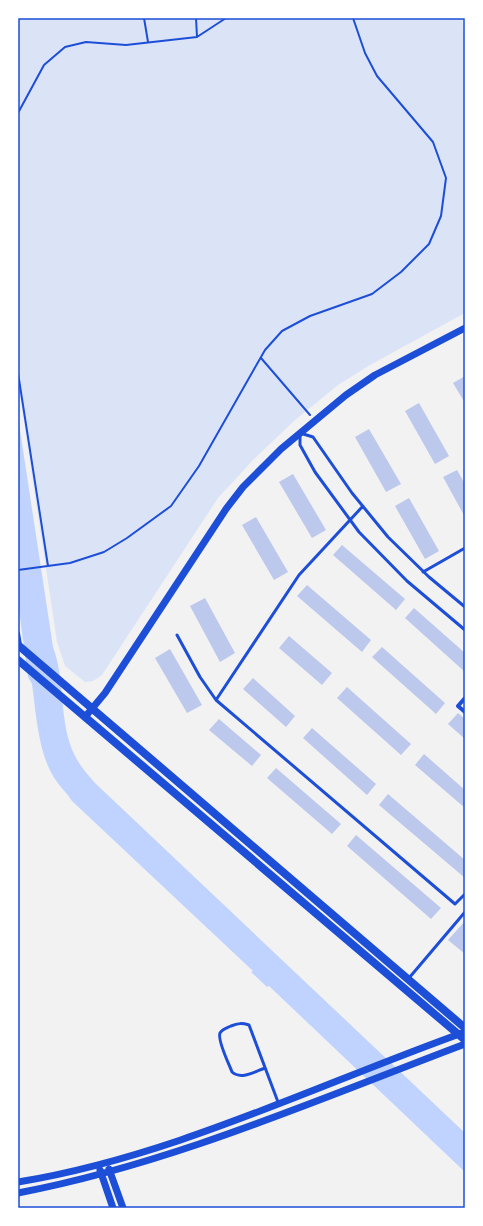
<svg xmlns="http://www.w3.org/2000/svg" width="483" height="1226" viewBox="0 0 483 1226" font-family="'PT Sans',sans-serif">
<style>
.green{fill:#dbe4f7}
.water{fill:#bfd3fe}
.building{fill:#bdc9ec}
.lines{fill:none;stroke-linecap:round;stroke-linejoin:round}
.path{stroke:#1d4ed8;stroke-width:2}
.service{stroke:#1d4ed8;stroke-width:3}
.minor{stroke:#1d4ed8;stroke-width:4}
.tertiary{stroke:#1d4ed8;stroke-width:7}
.secondary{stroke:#1d4ed8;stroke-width:8}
.neatline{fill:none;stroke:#1d4ed8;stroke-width:1.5}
</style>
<rect width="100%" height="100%" fill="#f2f2f2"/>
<path class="green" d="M18,18h444l3,23v272l-95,52 -32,20 -44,36 -40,38 -36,39 -116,177 -9,6 -8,1 -20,-16 -8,-24 -39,-260z"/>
<path class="water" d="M18,417l35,230c13,34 5,75 22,109 5,10 13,19 20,27l370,350v39l-196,-186 -2,1 -16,-15 2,-1 -181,-170c-5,-8 -12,-14 -17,-22 -17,-25 -19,-67 -23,-95l-4,-7 -10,-75z"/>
<path class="building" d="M465,376v27l-12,-20z
M419,403l30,53 -14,8 -30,-53z
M369,429l32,55 -15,8 -31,-55z
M457,470l8,14v33l-22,-40z
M293,474l33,56 -14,8 -33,-56z
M409,498l30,53 -14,8 -30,-53z
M256,517l32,55 -14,8 -32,-55z
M342,545l63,54 -9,11 -63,-55z
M307,585l64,55 -9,12 -65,-56z
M205,598l30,55 -15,9 -30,-56z
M414,608l51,45v19l-60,-54z
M289,636l43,37 -10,12 -43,-37z
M382,647l63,56 -9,11 -64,-57z
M170,649l32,56 -15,8 -32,-55z
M253,678l42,38 -9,11 -43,-38z
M347,687l64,57 -10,11 -64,-57z
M458,713l7,6v20l-17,-15z
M219,719l42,36 -9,11 -43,-36z
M312,728l64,56 -9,11 -64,-57z
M424,754l41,36v18l-50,-43z
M276,768l65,56 -9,10 -65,-56z
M388,794l77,66v18l-86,-73z
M356,835l85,73 -10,11 -84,-73z
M465,921v33l-17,-14z"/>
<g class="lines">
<path class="path" d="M144,18l4,24
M196,18l1,19
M18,113l26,-48 21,-18 21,-5 40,3 71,-8 29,-19
M261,358l49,57
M18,373l30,193
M18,570l52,-7 34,-11 23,-14 44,-32 28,-40 66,-116 17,-19 28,-15 62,-22 29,-22 28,-28 12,-28 5,-38 -13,-36 -56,-66 -12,-23 -12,-35"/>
<path class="service" d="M423,572l42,-24
M465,607l-36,-30 -41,-40 -36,-44 -39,-56 -13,-4v12l15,27 44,60 48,49 58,49
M177,635l23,42 16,23 239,204 10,-10
M216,700l83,-125 64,-69
M409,978l56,-66
M265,1068c-11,4 -24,12 -33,4 -3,-8 -15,-32 -12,-39 2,-4 7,-5 11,-7 7,-3 11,-3 18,-1l29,77"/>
<path class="minor" d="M18,633l2,12
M465,698l-7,8 7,6"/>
<path class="tertiary" d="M85,717l20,-24 121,-184 17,-22 38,-38 65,-54 29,-20 90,-47
M109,1169l14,39
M100,1170l13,38
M18,1182c154,-25 301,-98 447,-150
M18,1193c153,-29 301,-94 447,-149"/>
<path class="secondary" d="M18,645l447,383
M18,660l447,380"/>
</g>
<rect width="483" height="1226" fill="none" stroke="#ffffff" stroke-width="38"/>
<rect x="19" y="19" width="445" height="1188" class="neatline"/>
</svg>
